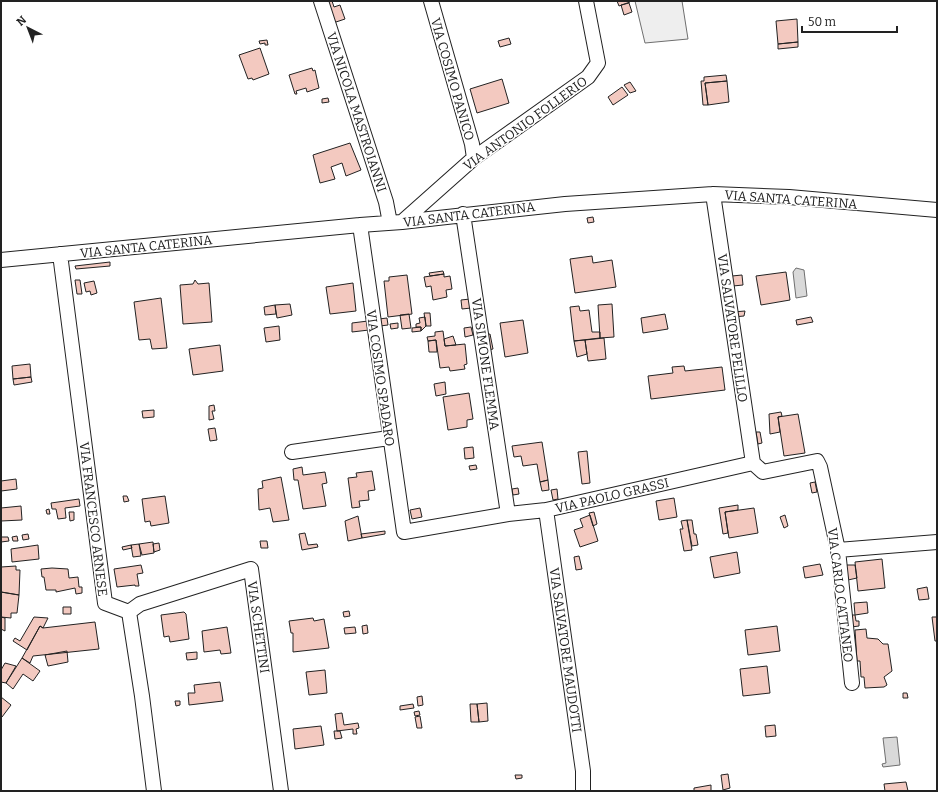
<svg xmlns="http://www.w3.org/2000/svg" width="938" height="792" viewBox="0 0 938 792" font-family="Bitter,serif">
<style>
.green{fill:#eee;stroke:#6f6f6f}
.water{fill:#d9d9d9;stroke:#6f6f6f}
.building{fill:#f3c9c0;stroke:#222}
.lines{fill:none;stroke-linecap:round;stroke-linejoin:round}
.minor-casing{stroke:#222;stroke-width:16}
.minor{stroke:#fff;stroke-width:14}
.labels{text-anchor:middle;stroke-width:3;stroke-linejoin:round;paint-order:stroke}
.street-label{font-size:13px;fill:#222;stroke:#fff}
</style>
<rect width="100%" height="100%" fill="#fff"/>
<path class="green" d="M635,1h47l6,38 -43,4z"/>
<path class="water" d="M796,268l8,2 3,26 -11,2 -3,-26z
M897,737l3,28 -17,2 -1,-3 4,-1 -3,-25z"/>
<path class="building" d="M328,1h4l2,6 6,-2 5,14 -12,4z
M617,1h13v1l-11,4z
M629,3l3,9 -8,3 -3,-10z
M797,19l1,23 -20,2 -2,-23z
M509,38l2,6 -11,3 -2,-6z
M267,40l1,5h-3v-2l-5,1 -1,-3z
M798,42v5l-20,2v-5z
M260,48l9,26 -16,6 -1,-2 -4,1 -9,-24z
M312,68l1,3 2,-1 4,18 -12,4 -1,-4 -10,3 1,3h-2l-6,-19z
M726,75l1,6 -22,2 3,22h-5l-2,-24h3v-4z
M502,79l7,24 -32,10 -7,-24z
M727,81l2,21 -21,3 -3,-22z
M630,82l6,9 -6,2 -6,-8z
M622,87l6,8 -15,10 -5,-8z
M328,98l1,4 -7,1v-4z
M350,143l11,27 -15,6 -4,-13 -11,4 4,12 -15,4 -7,-28z
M593,217l1,5 -6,1 -1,-5z
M592,256l1,7 19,-3 4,27 -41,6 -5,-34z
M110,262v4l-34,3 -1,-3z
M443,271l1,3 -14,2 -1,-3z
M786,272l4,28 -29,5 -5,-29z
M444,274v3l6,-1 2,13 -6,1 1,7 -14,3 -2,-14 -5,1 -2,-10z
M407,275l5,39 -24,3 -4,-36h5v-4z
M742,275l1,10 -10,1 -1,-10z
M75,280h5l2,14h-5z
M195,280l3,4 11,-1 3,39 -29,2 -3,-39 13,-1z
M94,281l3,12 -6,2 -1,-4 -4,1 -2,-9z
M353,283l3,28 -26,3 -4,-27z
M161,298l6,50 -15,1 -2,-10 -11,1 -5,-38z
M470,299l1,9 -9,1 -1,-9z
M290,304l2,11 -15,3 -2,-13z
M612,304l2,33 -14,1 -2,-33z
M275,305l1,9 -11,1 -1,-8z
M579,306l1,5 9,-1 3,22h8v6l-26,3 -4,-34z
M745,311l-1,5 -11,1v-5z
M424,313h6l1,13h-5z
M409,314l2,14 -9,1 -2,-14z
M665,314l3,15 -25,4 -2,-15z
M425,317l1,9 -5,5v-4h-5v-3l4,-1 -1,-5z
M811,317l2,5 -16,3 -1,-5z
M387,318l1,7 -8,1 -1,-7z
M523,320l5,33 -23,4 -5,-34z
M368,321l1,9 -17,2v-9z
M398,323v5l-7,1 -1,-5z
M279,326l1,14 -14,2 -2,-14z
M421,327v4l-9,1v-4z
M471,327l2,8 -8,2 -1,-9z
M443,331l2,15 20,-2 2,20 -3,1 1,4 -15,2 -1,-4 -9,1 -4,-28 -8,1 -1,-4 8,-1v-4z
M490,334l3,15 -5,1 -3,-15z
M453,336l3,9 -11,1 -1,-7z
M604,338l2,21 -18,2 -3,-21z
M436,340l1,12h-8l-1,-11z
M585,340l2,14 -10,3 -3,-16z
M220,345l3,26 -30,4 -4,-26z
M30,364l1,13 -18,2 -1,-13z
M684,366l1,5 37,-4 3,23 -74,9 -3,-23 25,-3 -1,-6z
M31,377l1,5 -18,3 -1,-6z
M445,382l1,12 -10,2 -2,-12z
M469,393l4,26 -6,1v7l-19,3 -5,-33z
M214,405l1,6h-3l2,8 -5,1v-14z
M154,410v7l-11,1 -1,-7z
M781,412l1,4 -4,1 2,15 -10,2 -1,-20z
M798,414l7,39 -21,3 -6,-39z
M215,428l2,12 -7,1 -2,-12z
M756,432h4l2,11 -4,1z
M542,442l6,38 -8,2 -3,-18 -14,2 -2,-10 -7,1 -2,-11z
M473,447l1,11 -9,1 -1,-11z
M587,451l3,32 -8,1 -4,-32z
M476,465l1,4 -7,1 -1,-4z
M302,467l1,8 22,-3 2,11 -5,1 4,22 -23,3 -5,-29h-4l-1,-11z
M372,471l3,19 -7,1 1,9 -10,1 1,6 -8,1 -4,-30 9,-1 -1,-4z
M281,477l8,43 -16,2 -3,-14 -11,2 -1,-21 5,-1 -1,-7z
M16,479l1,10 -16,2v-10z
M548,480l1,10 -7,1 -2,-9z
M815,482l2,10 -5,1 -2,-10z
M518,488l1,6 -6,1 -1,-6z
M557,489l1,10 -5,1 -2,-10z
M123,496h4l2,5 -5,1z
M165,496l4,27 -18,3 -1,-5 -5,1 -3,-23z
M674,498l3,19 -18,3 -3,-19z
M79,499l1,7 -15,2 1,10 -8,1 -2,-10h-4l-1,-6z
M738,505v5l-13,2 3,21 -5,1 -4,-26z
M21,506l1,14 -21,1v-13z
M420,508l2,9 -10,2 -2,-9z
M754,508l4,25 -29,5 -4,-26z
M49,509l1,5h-3l-1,-4z
M69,512h5v8l-4,1z
M594,512l3,12 -4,2 -4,-13z
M590,515l8,26 -18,6 -6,-17 9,-3 -3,-8z
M785,515l3,11 -4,2 -4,-11z
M358,516l4,22 -14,3 -3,-20z
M687,520h5l2,14h2l2,11 -6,1z
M687,520l5,30 -8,1 -4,-22h3l-2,-8z
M385,531v3l-23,4 -1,-4z
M305,533l3,12 9,-1 1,3 -16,3 -3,-16z
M28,534l1,5 -6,1 -1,-5z
M17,536l1,5h-5l-1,-4z
M1,537h7l1,4 -8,1z
M260,541h7l1,7h-7z
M153,542l1,11 -12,2 -3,-11z
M159,543l1,7 -6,2 -1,-8z
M139,544l2,12 -8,1 -2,-12z
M38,545l1,14 -27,3 -1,-13z
M131,545l1,3 -9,2 -1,-3z
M737,552l3,21 -26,5 -4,-21z
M579,556l3,13 -6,1 -2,-13z
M882,559l3,29 -27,3 -3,-29z
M820,564l3,11 -18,3 -2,-11z
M141,565l2,8 -6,1 2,12h-4v-1l-18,2 -3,-18z
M846,565h9l2,13 -9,2z
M16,566v4h4l-1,25 -18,-3v-25z
M52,568l16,1 1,9 9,-1 1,10h3v6l-6,1 -1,-6 -19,4v-2h-10l-2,-13h-2l-1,-8z
M927,587l2,12 -10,1 -2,-11z
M1,592l18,3 -2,18h-6v5l-10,-1z
M867,602l1,11 -13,2 -1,-12z
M63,607h8v7h-8z
M349,611l1,5 -6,1 -1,-5z
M184,612l2,2 3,25 -19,3 -1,-6 -5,1 -3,-22z
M849,615h6l1,6h3v5l-8,1z
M1,617l4,1v13l-4,-2z
M34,617l14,1 -5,10 -3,-2 -13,24 -14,-9 2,-3 5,3z
M932,617h5v24h-2z
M313,618l1,3 10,-2 5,29 -36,4v-19h-2l-2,-12z
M95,622l4,27 -66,7 -3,7 -8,-5 18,-32 3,2z
M367,625l1,8 -5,1 -1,-8z
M777,626l3,25 -32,4 -3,-25z
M227,627l4,26 -10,1 -1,-4 -16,2 -2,-21z
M355,627l1,6 -11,1 -1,-6z
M866,629l1,9 11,1 5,5h5l4,27 -8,6 3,8 -3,2 -19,1 -1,-11h-3l-1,-16h-3l-2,-31z
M67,651l1,11 -20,4 -3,-11z
M197,652v7l-10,1 -1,-7z
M22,658l18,13 -7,10 -10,-7 -10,15 -7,-6z
M5,663l11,3 -10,17 -5,-1v-12z
M767,666l3,27 -27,3 -3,-27z
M325,670l2,23 -18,2 -3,-23z
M220,682l3,19 -34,4 -1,-12h7l-1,-8z
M903,693h4l1,5h-5z
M422,696l1,9 -5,1 -1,-9z
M1,697l10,8 -9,12h-1z
M175,701h5v4l-4,1z
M487,703l1,18 -9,1 -2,-18z
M413,704l1,4 -14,2v-4z
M470,704h7l2,18h-8z
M419,711l1,4 -5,1 -1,-4z
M342,713l2,12 14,-2 1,5 -3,1 1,5h-4v-5l-16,2 -2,-17z
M420,716l2,12h-5l-2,-11z
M775,725l1,11 -10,1 -1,-11z
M321,726l3,19 -29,4 -2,-20z
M334,731h6l2,7 -7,1z
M728,774l2,14 -7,2 -2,-15z
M515,775h7v3l-6,1z
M906,782l2,9h-23l-1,-7z
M711,785v6h-17v-3z"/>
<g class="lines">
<defs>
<path id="minor" d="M321,1l65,201 4,21
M431,1l41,143 2,14
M713,194l40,269
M463,214l45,300
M402,222l72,-64 114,-81 10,-14 -12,-62
M360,225l44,307 104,-18 38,-4 207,-47 10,9 54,-11 3,6 18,83 14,133
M60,254l45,349 24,9 13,84 12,95
M1,260l359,-35 42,-3 163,-18 148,-10 76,3 148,13
M292,452l97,-14
M546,510l37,261v20
M838,550l99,-8
M129,612l11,-8 111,-35 30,222"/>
</defs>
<use href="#minor" class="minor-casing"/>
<use href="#minor" class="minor"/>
</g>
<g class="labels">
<g class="street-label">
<text transform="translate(453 79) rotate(74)" y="5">VIA COSIMO PANICO</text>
<text transform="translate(357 112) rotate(72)" y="5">VIA NICOLA MASTROIANNI</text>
<text transform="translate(525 123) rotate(-36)" y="5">VIA ANTONIO FOLLERIO</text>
<text transform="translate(791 199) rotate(4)" y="5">VIA SANTA CATERINA</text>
<text transform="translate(469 214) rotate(-7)" y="5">VIA SANTA CATERINA</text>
<text transform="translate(146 246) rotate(-6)" y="5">VIA SANTA CATERINA</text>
<text transform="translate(733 328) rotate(82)" y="5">VIA SALVATORE PELILLO</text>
<text transform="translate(486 364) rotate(82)" y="5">VIA SIMONE FLEMMA</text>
<text transform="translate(381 378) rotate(82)" y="5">VIA COSIMO SPADARO</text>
<text transform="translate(612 495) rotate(-13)" y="5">VIA PAOLO GRASSI</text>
<text transform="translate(94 519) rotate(83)" y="5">VIA FRANCESCO ARNESE</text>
<text transform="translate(841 595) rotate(83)" y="5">VIA CARLO CATTANEO</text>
<text transform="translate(259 627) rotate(82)" y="5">VIA SCHETTINI</text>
<text transform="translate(566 650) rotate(82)" y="5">VIA SALVATORE MAUDOTTI</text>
</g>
</g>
<rect width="938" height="792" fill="none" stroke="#222222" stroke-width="4"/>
<g transform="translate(28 28) rotate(318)" stroke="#ffffff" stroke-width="3" paint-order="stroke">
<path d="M0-3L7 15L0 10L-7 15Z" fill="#222222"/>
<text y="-6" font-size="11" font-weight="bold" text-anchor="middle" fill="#222222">N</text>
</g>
<path d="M802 26v6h95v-6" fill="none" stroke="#222222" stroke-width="2"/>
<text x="808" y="26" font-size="12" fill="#222222" stroke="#ffffff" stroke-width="3" paint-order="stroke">50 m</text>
</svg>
